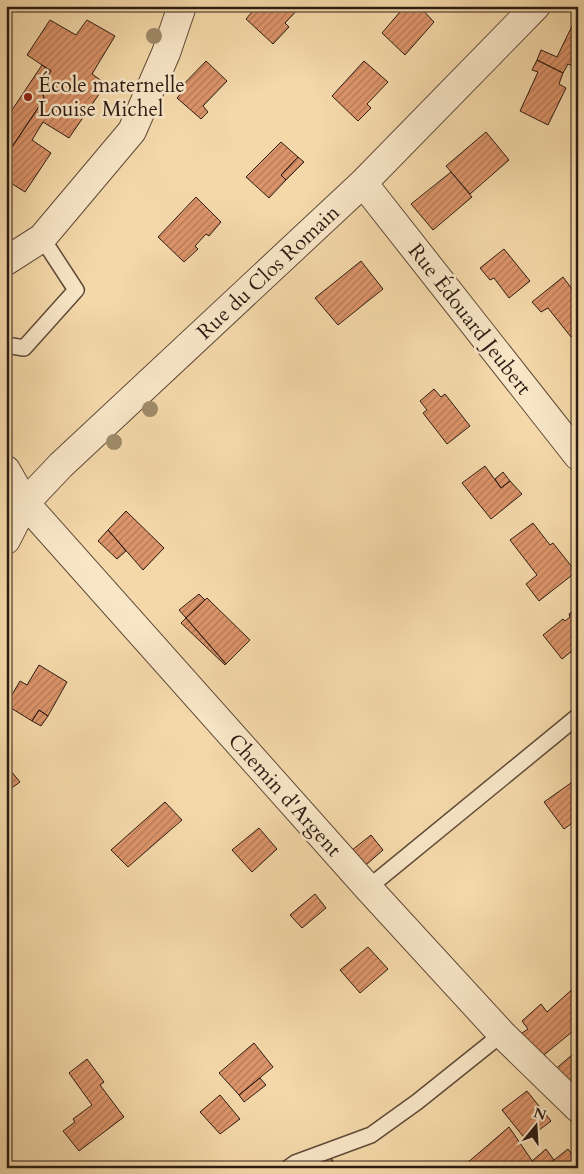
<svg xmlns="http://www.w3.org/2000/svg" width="584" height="1174" viewBox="0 0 584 1174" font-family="Cardo,serif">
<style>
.building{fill:url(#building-hatch);stroke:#2d1c13}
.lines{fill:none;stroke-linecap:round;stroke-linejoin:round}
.service-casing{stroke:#5f4b38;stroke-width:18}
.minor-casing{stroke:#5f4b38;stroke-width:30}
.service{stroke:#f8e6c7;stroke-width:15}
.minor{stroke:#f8e6c7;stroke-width:28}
.tree{fill:#9f8b69}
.poi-dot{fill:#8f2418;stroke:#f8e6c7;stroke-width:2}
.labels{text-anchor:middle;stroke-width:5;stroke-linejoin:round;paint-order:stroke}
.poi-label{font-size:21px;fill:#2d1c13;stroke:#f8e6c7;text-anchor:start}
.street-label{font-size:21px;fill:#2d1c13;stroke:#f8e6c7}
</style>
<defs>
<pattern id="building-hatch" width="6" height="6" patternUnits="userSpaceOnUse" patternTransform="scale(1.25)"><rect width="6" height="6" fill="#dc946a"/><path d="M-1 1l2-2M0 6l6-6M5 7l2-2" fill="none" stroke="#b37856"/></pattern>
</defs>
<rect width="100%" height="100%" fill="#f4d8a9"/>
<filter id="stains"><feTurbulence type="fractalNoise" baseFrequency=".004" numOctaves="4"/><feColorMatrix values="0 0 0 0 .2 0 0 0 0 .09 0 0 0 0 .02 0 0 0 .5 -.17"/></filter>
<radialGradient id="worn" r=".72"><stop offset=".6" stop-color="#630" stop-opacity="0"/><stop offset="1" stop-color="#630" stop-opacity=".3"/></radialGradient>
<path class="building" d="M257,6h44l-16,17 4,4 -16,17 -27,-25z
M405,6h14l15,16 -29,33 -23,-22z
M50,20l26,15 11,-15 28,16 -23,38 14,10 -37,54 -26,-16 -11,18 19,13 -26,39 -19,-12v-37l6,4 32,-48 -3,-13 10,-15 -24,-16z
M574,22l4,2v44l-10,-4 -5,9 -26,-13 4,-10 16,7z
M537,60l26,13 -4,11 7,4 -18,37 -28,-14 18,-39 -6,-2z
M206,61l21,20 -24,25 5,6 -7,7 -24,-21 7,-8 -3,-3z
M364,61l24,21 -21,22 4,4 -13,13 -26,-25z
M42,65l9,6 -10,15 3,13 -32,48 -6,-4v-24z
M486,132l23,28 -39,34 -24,-28z
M281,142l17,15 -17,18 5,5 -17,18 -23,-21z
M298,157l6,5 -18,18 -5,-5z
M451,172l21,25 -39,33 -22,-26z
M196,197l25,25 -12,14 -3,-2 -11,12 3,3 -14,13 -26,-25z
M504,249l26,32 -21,17 -15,-20 -4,2 -10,-12z
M361,261l22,28 -45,36 -23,-27z
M563,277l15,20v34l-7,6 -23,-29 -7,4 -9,-10z
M434,389l7,8 4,-3 25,32 -23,18 -24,-31 4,-3 -7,-9z
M485,466l16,22 9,-7 12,13 -31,25 -29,-36z
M503,472l7,9 -9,7 -6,-9z
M126,511l38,37 -21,22 -35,-40z
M533,523l17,22 3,-2 23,29 -37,29 -13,-17 11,-9 -27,-35z
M108,530l18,21 -9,8 -19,-18z
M199,594l6,6 -19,18 -7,-8z
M207,598l43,42 -24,24 -40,-46z
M578,607v39l-16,13 -19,-24 20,-16 2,2 5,-4 -1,-3z
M186,618l40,46 -1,1 -44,-42z
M39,665l28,17 -19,34 -9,-6 -7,11 -26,-16 14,-24 7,4z
M39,710l9,6 -7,10 -9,-5z
M6,765l14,17 -14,10z
M578,778v41l-14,10 -20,-27z
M165,802l17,18 -54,47 -17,-17z
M259,828l18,21 -25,23 -20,-22z
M371,835l12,15 -17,15 -14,-15z
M315,894l11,14 -24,20 -12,-13z
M368,947l20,22 -28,24 -20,-23z
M576,986l2,2v39l-39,32 -23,-22 12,-8 -6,-8 19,-17 6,8z
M254,1043l19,24 -34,28 -20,-22z
M572,1055l6,6v36l-26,-25z
M87,1059l17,23 -4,3 24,32 -45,34 -16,-20 12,-9 -2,-3 19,-14 -23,-32z
M260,1078l6,7 -22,17 -5,-7z
M527,1091l24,30 -25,19 -24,-30z
M220,1095l20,24 -20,15 -20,-22z
M509,1127l28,41h-27l-1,-2 -2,2h-38l-3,-4z
M546,1149l8,11 -10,8h-7l-5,-7z
M568,1149l10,14v3l-3,2h-31z
M329,1153l7,15h-29l-3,-4z"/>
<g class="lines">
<defs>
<path id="service" d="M6,345l18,3 52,-58 -34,-52
M368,888l210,-172
M288,1168l7,-5 76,-28 46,-33 85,-68"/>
<path id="minor" d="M363,183l215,273
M6,261l36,-23 90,-107 34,-78 16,-47
M6,470l19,33 343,385 134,146 76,74
M6,540l19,-37 36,-38 302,-282 173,-177"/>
</defs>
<use href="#service" class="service-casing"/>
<use href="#minor" class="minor-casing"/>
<use href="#service" class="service"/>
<use href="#minor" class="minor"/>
</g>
<g class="tree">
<circle cx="154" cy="36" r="8"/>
<circle cx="150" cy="409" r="8"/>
<circle cx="114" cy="442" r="8"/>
</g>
<circle class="poi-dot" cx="28" cy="97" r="5"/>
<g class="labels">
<g class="poi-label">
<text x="38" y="92">École maternelle<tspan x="38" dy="24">Louise Michel</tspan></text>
</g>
<g class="street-label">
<text transform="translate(268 272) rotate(-43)" y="7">Rue du Clos Romain</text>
<text transform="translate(470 319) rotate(52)" y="7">Rue Édouard Jeubert</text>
<text transform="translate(285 795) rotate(48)" y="7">Chemin d'Argent</text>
</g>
</g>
<rect width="584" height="1174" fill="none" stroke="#f4d8a9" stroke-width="25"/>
<rect x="8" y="8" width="569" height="1159" fill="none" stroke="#2d1c13" stroke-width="2.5"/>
<rect x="12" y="12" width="559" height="1149" fill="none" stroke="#2d1c13"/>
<g transform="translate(536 1126) rotate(18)" stroke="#f8e6c7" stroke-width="4" paint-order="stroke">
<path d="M0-4L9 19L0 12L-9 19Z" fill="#2d1c13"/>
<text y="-8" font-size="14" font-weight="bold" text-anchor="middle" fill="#2d1c13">N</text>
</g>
<rect width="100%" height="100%" filter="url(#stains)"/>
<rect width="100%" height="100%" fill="url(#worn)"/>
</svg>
